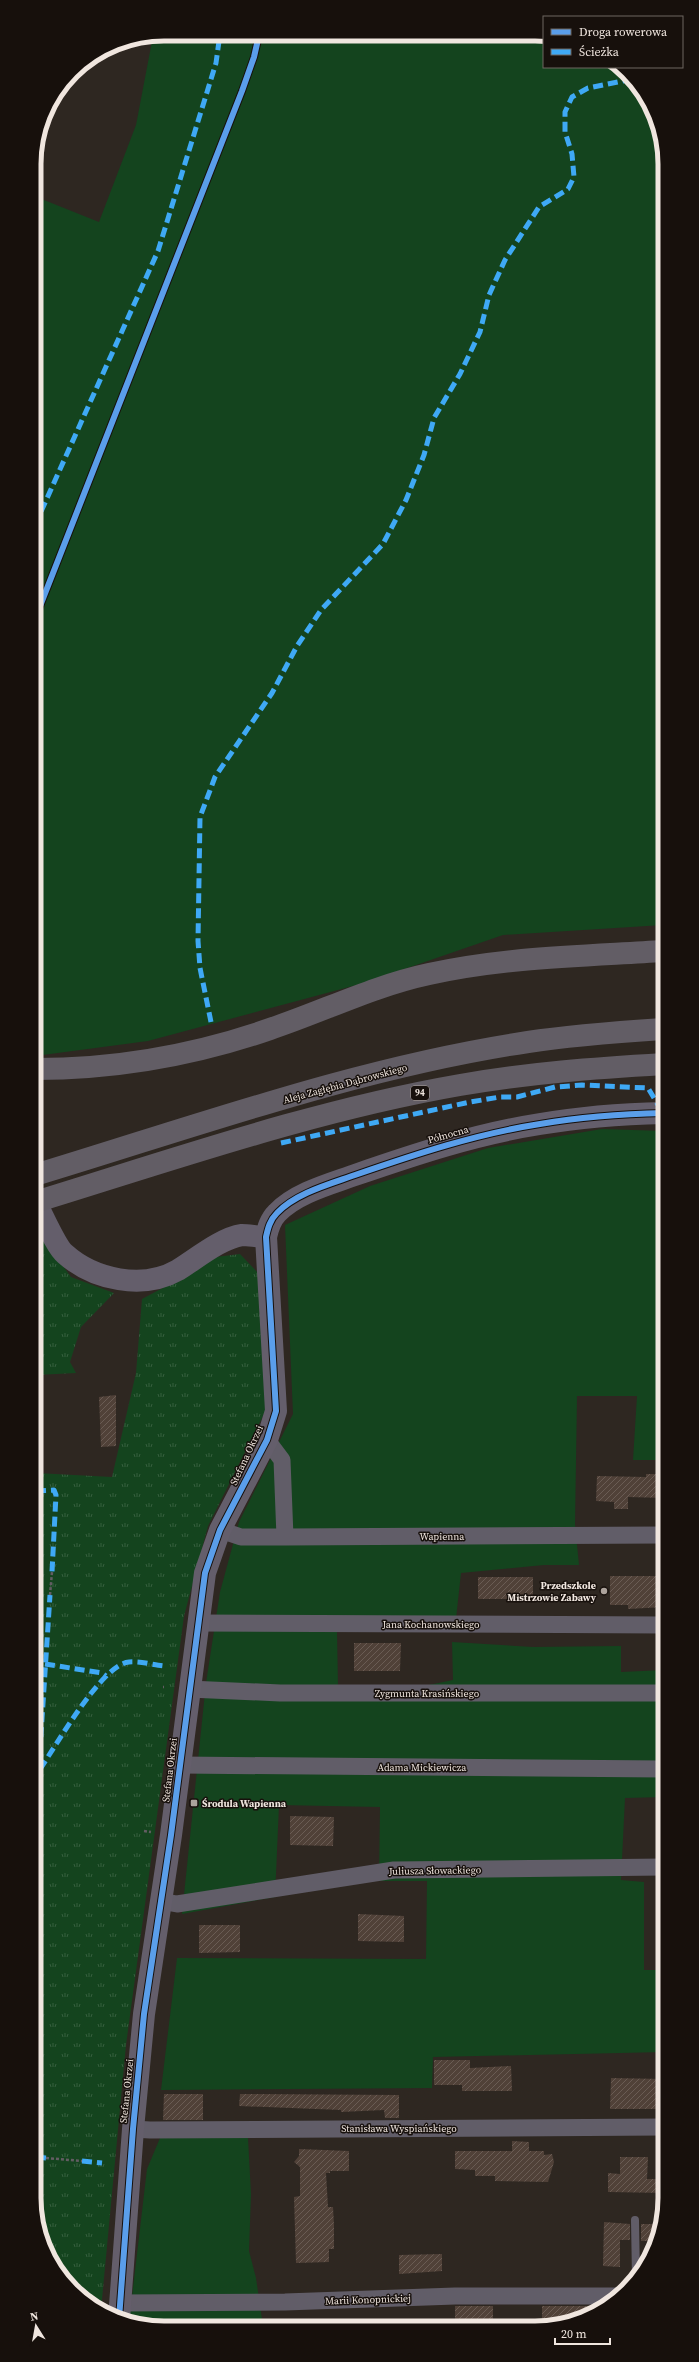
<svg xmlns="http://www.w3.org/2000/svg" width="699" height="2362" viewBox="0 0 699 2362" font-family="'Source Serif 4',serif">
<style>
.green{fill:#14441e}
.park{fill:url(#park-tufts)}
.building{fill:url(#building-hatch)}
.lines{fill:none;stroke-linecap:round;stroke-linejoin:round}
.path{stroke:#625d62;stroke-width:2.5;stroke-dasharray:3 2;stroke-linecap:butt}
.lane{stroke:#615d68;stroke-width:8}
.street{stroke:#615d68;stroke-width:17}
.secondary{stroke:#645e6b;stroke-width:22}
.primary{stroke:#625d65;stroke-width:22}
.quiet{stroke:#3fa9f5;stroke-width:5;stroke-dasharray:10 5;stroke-linecap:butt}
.cycleway-casing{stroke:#17100c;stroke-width:8}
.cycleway{stroke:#5a9eea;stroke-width:6}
.poi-dot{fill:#aca39c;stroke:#17100c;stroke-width:1.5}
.labels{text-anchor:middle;stroke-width:3;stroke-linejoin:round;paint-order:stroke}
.shield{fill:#17100c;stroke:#afa6a0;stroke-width:1}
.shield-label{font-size:9px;font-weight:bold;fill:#f0e6df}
.street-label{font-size:10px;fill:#f0e6df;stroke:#17100c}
.poi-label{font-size:10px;font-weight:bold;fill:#f0e6df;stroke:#17100c;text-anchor:end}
.rim{fill:none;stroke:#f0e6df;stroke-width:5}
</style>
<defs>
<pattern id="park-tufts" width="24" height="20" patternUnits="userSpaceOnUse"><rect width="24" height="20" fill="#14441e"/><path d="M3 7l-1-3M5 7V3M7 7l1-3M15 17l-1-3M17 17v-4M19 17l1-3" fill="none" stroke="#365f3e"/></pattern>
<pattern id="building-hatch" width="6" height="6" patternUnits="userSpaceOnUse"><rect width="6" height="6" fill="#504138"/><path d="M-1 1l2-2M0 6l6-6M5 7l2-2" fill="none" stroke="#6a5c54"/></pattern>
</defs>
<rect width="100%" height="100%" fill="#2e2721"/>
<path class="green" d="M164,34l380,2v31h76c23,18 34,46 43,72v786l-160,10 -139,48 -216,58 -113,15 -1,-860 65,26 37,-97 17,-89z
M602,1129l62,2v329h-31l4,-64h-60l-2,128 4,41h-35l-83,8 -6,55 -118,3 1,55 81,1 34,-7 -1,-38 81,5 88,-1v26l43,-2v127l-39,1 -4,82 23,2v88h20l1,82 -232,5 -1,31 -271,2 16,-132 249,1 1,-78h-48l1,-74 -101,-2 -4,92 -93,17 24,-231 14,-91 19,-70 54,-108 -8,-189 85,-39 118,-38z
M160,2138h88l3,56 -2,57 7,27 7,48h-124l-10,-4 18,-153z"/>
<path class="park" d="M35,1228l36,49 43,16 -33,34 -11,35 6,11 -40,2z
M240,1254l19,20 8,134 -59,118 -24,90 -58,429 -25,265 -29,-20 -24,-35 -12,-32v-750l76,4 24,-104 6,-74 47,-25 27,-17z"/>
<path class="building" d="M116,1395v51l-15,1 -2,-50z
M646,1474h18v24l-36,-1v12h-14v-7l-18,-1 1,-25 49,1z
M610,1576h54v31l-36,2v-4h-18z
M478,1577h55v22h-55z
M354,1643h47l-1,28h-46z
M290,1816l44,1 -1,29 -43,-1z
M358,1914l46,2v26l-46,-1z
M199,1925h41v27l-41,1z
M434,2060h36v8l41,-2 1,25h-50v-6h-28z
M611,2078l53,1 1,30h-55z
M164,2094h39v26h-40z
M240,2094l159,1v23h-14l-1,-8 -43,2v-2l-102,-4z
M512,2141l17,1v9h15v4l8,-1 2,8 -6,20 -53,-1v-5h-20v-6l-20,-1v-18h57z
M299,2149l50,2v20h-19v2h-4l2,34h5l1,18v24h-5v13l-33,1 -2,-66 6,-1v-29l-6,-5 5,-6z
M620,2157h28l-1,22h18v14l-57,-1v-19l12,1z
M604,2222l26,2v16h-10v27l-17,-1z
M641,2224h20l-4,17h-16z
M442,2254v17l-43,3v-19z
M455,2306h38v20h-38z
M542,2306h63l-5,4 -40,16h-18z"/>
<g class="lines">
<path class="path" d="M50,1595l2,-23
M163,1687h1
M144,1831l7,1
M46,2158l36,3"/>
<path class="lane" d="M619,67l3,2
M635,2220l1,58"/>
<path class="street" d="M267,1440l15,20 3,77
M220,1530l21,7h44l379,-2
M198,1623l466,2
M189,1689l91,4h384
M180,1765l484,4
M160,1901l17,3 217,-34 270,-3
M133,2129l17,1 515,-3
M119,2303l166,-1 170,-6h162"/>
<path class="secondary" d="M35,1201c7,12 21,46 30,53 29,26 78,36 113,16 18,-11 43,-32 64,-35 7,0 16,2 24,2
M119,2319l14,-190 11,-115 27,-179 34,-262 15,-43 47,-90 9,-29 -10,-174c2,-9 4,-17 11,-24 19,-20 53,-29 78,-38 61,-21 121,-41 185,-51 41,-7 82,-10 124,-11"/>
<path class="primary" d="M35,1069c80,0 160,-14 235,-40 54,-18 103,-43 159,-55 77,-17 156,-18 234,-23
M35,1175c162,-49 325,-108 493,-133 45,-7 90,-10 135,-13
M35,1202c140,-43 281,-92 425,-117 68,-12 136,-17 204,-21"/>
<path class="quiet" d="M35,525l123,-274 58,-188 4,-29
M211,1022l-11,-54 -2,-27 2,-124 15,-40 57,-84 25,-47 24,-36 62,-66 23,-44 18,-45 10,-37 26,-44 20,-42 9,-37 16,-35 34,-53 29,-18 6,-12 -2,-23 -7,-22v-20l7,-15 16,-9 44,-9
M281,1143l189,-41 30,-5h17l38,-10 27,-2 66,3 15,25
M36,1491l18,-1 2,5 -4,77
M45,1664l57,9 4,3
M40,1769c16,-23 62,-105 89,-107 11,-1 25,3 36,4
M36,1812l14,-217
M36,2157l10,1
M82,2161l20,2"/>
<defs>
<path id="cycleway" d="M35,619l207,-528 12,-34 5,-22
M119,2319l14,-190 11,-115 27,-179 34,-262 15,-43 47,-90 9,-29 -10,-174c2,-9 4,-17 11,-24 19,-20 53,-29 78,-38 61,-21 121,-41 185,-51 41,-7 82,-10 124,-11"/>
</defs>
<use href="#cycleway" class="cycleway-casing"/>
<use href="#cycleway" class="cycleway"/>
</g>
<g class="poi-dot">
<circle cx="604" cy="1591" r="4"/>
<rect x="190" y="1799" width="8" height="8" rx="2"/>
</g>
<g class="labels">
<rect class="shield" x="411" y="1086" width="18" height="14" rx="3"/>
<g class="shield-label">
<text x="420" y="1096">94</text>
</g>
<g class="street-label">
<text transform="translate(345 1083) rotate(-15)" y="4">Aleja Zagłębia Dąbrowskiego</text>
<text transform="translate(448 1134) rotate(-16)" y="4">Północna</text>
<text transform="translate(246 1455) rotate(-65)" y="4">Stefana Okrzei</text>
<text x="442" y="1540">Wapienna</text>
<text x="431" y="1628">Jana Kochanowskiego</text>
<text x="427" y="1697">Zygmunta Krasińskiego</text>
<text x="422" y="1771">Adama Mickiewicza</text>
<text transform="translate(169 1770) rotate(-83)" y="4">Stefana Okrzei</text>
<text transform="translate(435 1870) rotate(-1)" y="4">Juliusza Słowackiego</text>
<text transform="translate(126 2091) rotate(-84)" y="4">Stefana Okrzei</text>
<text x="399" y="2132">Stanisława Wyspiańskiego</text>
<text transform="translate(368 2299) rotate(-2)" y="4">Marii Konopnickiej</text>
</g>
<g class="poi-label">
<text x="596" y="1589">Przedszkole<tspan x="596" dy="12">Mistrzowie Zabawy</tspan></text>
<text x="202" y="1807" text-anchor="start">Środula Wapienna</text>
</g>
</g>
<path d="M0 0H699V2362H0ZM164 41H535A123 123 0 0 1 658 164V2198A123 123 0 0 1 535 2321H164A123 123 0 0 1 41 2198V164A123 123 0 0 1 164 41Z" fill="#17100c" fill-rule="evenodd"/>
<path class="rim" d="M164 41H535A123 123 0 0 1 658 164V2198A123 123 0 0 1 535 2321H164A123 123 0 0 1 41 2198V164A123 123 0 0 1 164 41Z"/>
<rect x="543" y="16" width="140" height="52" fill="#17100c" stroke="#6e6660"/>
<rect x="551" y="29" width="20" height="6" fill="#5a9eea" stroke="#6e6660"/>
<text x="579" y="36" font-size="12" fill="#f0e6df">Droga rowerowa</text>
<rect x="551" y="49" width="20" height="6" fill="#3fa9f5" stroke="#6e6660"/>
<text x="579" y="56" font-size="12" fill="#f0e6df">Ścieżka</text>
<g transform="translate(36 2326) rotate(349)" stroke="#17100c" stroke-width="3" paint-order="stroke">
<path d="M0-3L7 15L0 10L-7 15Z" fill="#f0e6df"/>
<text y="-6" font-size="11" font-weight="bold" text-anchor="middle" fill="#f0e6df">N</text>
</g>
<path d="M555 2338v6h55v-6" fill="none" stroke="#f0e6df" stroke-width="2"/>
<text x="561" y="2338" font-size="12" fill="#f0e6df" stroke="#17100c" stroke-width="3" paint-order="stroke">20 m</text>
</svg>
